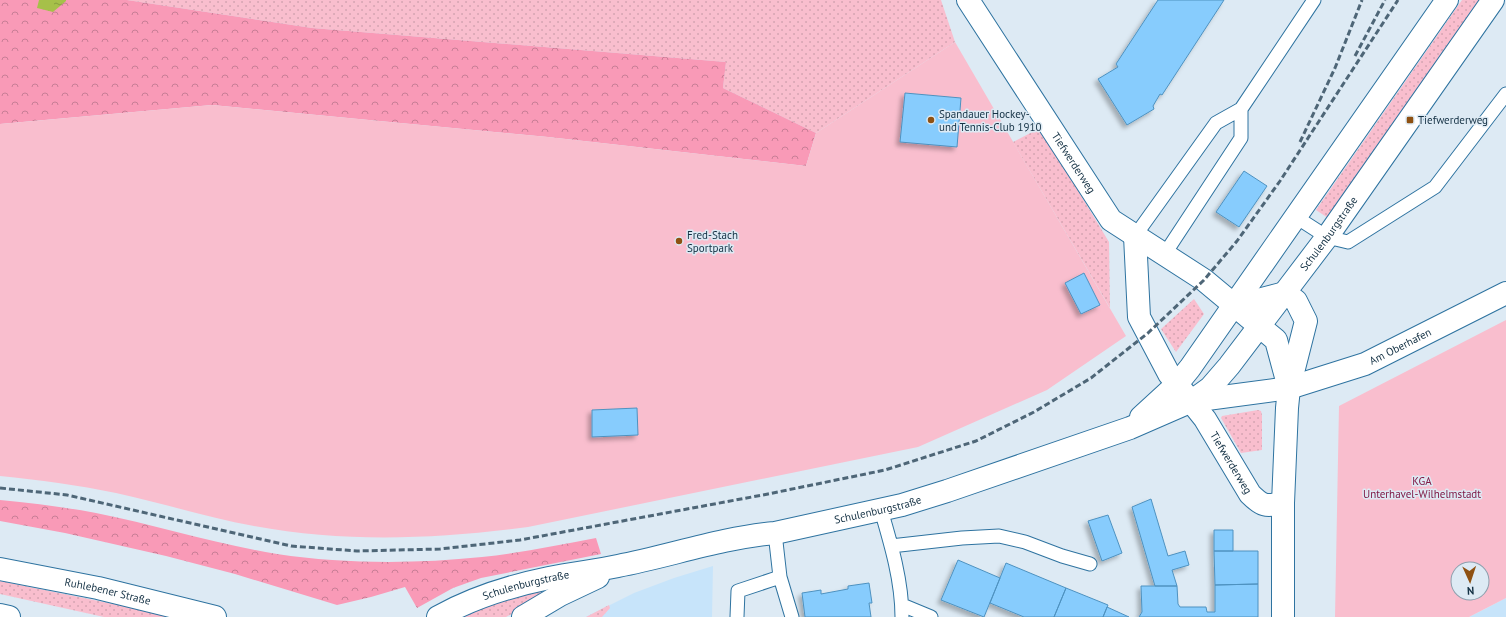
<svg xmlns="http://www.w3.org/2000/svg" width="1506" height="617" viewBox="0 0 1506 617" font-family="'PT Sans',sans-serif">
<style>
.built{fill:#c7e4fa}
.grass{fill:url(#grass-dots)}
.forest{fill:url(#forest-crowns)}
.garden{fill:#f9bece;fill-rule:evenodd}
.water{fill:url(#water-ripples)}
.building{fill:#87ccfd;stroke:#4e92c0;filter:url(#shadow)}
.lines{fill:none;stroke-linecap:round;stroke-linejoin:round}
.lane-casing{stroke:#2e73a0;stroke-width:15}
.street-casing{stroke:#2e73a0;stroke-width:24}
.secondary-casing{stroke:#2e73a0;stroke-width:24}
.lane{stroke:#fff;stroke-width:13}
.street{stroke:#fff;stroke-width:22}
.secondary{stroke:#fff;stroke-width:22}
.rail{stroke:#4e6677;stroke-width:3;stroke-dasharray:6 3;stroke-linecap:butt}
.poi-dot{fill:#8e5112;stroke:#ddeaf4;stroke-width:1.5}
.labels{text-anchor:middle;stroke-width:3;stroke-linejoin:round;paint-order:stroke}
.poi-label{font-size:11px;fill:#143144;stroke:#ddeaf4;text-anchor:start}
.street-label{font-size:11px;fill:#143144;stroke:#ddeaf4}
.park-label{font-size:11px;fill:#811a46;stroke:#ddeaf4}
</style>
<defs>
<pattern id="grass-dots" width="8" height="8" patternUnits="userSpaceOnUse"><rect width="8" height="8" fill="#f9bece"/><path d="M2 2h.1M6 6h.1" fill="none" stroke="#d5a4b2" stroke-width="1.8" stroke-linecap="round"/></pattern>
<pattern id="forest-crowns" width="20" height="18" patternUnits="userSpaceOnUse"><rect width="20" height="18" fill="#f99ab7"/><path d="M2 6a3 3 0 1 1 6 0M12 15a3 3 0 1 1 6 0" fill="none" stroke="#c87e96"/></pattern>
<pattern id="water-ripples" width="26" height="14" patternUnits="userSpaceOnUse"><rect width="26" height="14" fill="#a6c049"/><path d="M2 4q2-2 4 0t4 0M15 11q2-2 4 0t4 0" fill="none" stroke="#869d3e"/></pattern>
<filter id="shadow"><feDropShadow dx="-3.5" dy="3.5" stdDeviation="2" flood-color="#0004"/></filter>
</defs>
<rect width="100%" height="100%" fill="#ddeaf4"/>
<path class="built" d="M713,566l-1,51h-126l48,-24 40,-15z
M1506,598v19h-37l18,-9z"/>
<path class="grass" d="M127,0h814l14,42 -139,91 -93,-45 3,-26 -414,-34z
M1462,0h20l-154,218 -12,-8z
M1040,128l69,114 1,66 -97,-166z
M1194,299l10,15 -28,38 -15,-23z
M1258,410l3,1 1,4v35l-21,3 -20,-35 1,-2z
M0,581l123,25 45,11h-64l-104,-23z
M542,590l1,5 -1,2 -36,20h-42l32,-15z
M609,605l1,3 -8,9h-16z"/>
<path class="forest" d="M0,0h127l185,28 414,34 -3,26 93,45 -10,33 -258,-29 -336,-32 -212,19z
M0,500c32,3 64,7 96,13 60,12 120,31 181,41 67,10 137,10 205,3 39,-4 76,-12 114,-19l5,16 -120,24 -28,10 -36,20 -12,-21 -34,10 -34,8 -102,-31 -69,-18 -101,-23 -65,-12z"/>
<path class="garden" d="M955,42l171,294 -79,54 -129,57 -390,80c-93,12 -181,16 -274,-1 -46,-8 -91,-23 -138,-33 -38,-8 -77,-13 -116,-17v-352l212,-19 336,32 258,29 10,-33z
M1506,320v278l-37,19h-134l4,-211zM1458,569h24v24h-24z"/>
<path class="water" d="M39,0h27v1l-13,11 -16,-4z"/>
<path class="building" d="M1158,0h66l-62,95 -2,-1 -7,12 1,3 -27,16 -29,-46 20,-12 -2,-3z
M905,93l56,5 -4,49 -57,-5z
M1244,171l23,15 -28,41 -23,-15z
M1084,273l16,32 -19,9 -16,-31z
M637,408l1,27 -46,2v-27z
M1151,499l17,57 17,-5 4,14 -17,5 5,16h-22l-23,-79z
M1108,515l14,38 -20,8 -14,-40z
M1214,530h19v21h-19z
M1214,551h44v33l-43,1z
M958,560l42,18 -16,39 -43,-17z
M1006,563l60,25 -12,29h-30l-34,-14z
M869,583l3,20h-3l2,14h-66l-3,-24 19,-3v4l27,-5v-3z
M1258,584v33h-119l3,-5 -1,-26h36l1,18 2,3h26l1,5h8v-27z
M1066,588l42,17 -5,12h-49z
M1107,607l22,10h-26z"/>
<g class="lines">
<defs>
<path id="lane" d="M1296,217l31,20 21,5 87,-55 71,-93
M1135,236l81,-113 25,-14 73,-109
M1164,255l77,-117v-29
M881,510c10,34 21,71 21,107
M891,546l71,-8 37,-2 26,6 37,14 28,8
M780,577l12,40
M902,605l29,12
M737,617l1,-26 42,-14 -5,-44"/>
<g id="street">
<path id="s1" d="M968,0l143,220 93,60 72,60 13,48"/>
<path id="s2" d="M1135,236l4,81 30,57 36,45 45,75c12,12 16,13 33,9"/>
<path d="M1235,306l50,-13 11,8 10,20 -17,67 -2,20 -4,95v114"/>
<path id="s3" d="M1192,401l97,-13 76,-24 141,-71"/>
</g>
<g id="secondary">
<path d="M1141,417l36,-33 13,-16 257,-368"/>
<path id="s4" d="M0,569l98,19 117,29"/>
<path d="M0,615l9,2"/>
<path id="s5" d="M438,617c34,-19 72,-31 111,-39 23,-5 46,-7 69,-12 52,-10 103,-28 157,-33l127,-28 45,-14 183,-63 62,-27 18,-13 19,-22 98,-129 166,-237"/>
<path d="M523,617l37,-22 38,-18"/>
</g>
</defs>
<use href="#lane" class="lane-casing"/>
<use href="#street" class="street-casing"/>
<use href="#secondary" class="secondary-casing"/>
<use href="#lane" class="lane"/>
<use href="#street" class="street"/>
<use href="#secondary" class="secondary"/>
<path class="rail" d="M1355,56l30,-56
M1300,142l35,-74 27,-68
M0,488l67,7 224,51 66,5 83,-2 80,-9 248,-46 117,-24 91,-29 58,-29 57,-34 57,-45 56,-53 33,-39 43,-60 118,-181"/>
</g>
<g class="poi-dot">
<circle cx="931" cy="120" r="4"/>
<rect x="1406" y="116" width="8" height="8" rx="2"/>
<circle cx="679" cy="241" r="4"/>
</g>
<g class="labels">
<g class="poi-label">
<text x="939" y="118">Spandauer Hockey-<tspan x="939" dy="13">und Tennis-Club 1910</tspan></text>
<text x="1418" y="124">Tiefwerderweg</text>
<text x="687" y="239">Fred-Stach<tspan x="687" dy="13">Sportpark</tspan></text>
</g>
<g class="street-label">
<text dy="4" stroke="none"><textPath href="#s1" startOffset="194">Tiefwerderweg</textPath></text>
<text dy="4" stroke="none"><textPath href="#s5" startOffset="1004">Schulenburgstraße</textPath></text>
<text dy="4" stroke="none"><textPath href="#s3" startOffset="217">Am Oberhafen</textPath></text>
<text dy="4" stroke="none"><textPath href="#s2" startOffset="254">Tiefwerderweg</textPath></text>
<text dy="4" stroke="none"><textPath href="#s5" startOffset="454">Schulenburgstraße</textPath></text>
<text dy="4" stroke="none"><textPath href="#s5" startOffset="94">Schulenburgstraße</textPath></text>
<text dy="4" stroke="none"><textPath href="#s4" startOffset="110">Ruhlebener Straße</textPath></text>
</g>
<g class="park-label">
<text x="1422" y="485">KGA<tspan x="1422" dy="13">Unterhavel-Wilhelmstadt</tspan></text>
</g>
</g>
<g transform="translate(1470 581) rotate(177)"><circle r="19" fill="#ddeaf4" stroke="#8da0ae"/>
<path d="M0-3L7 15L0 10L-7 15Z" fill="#8e5112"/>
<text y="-6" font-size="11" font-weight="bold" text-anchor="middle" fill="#143144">N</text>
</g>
</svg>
